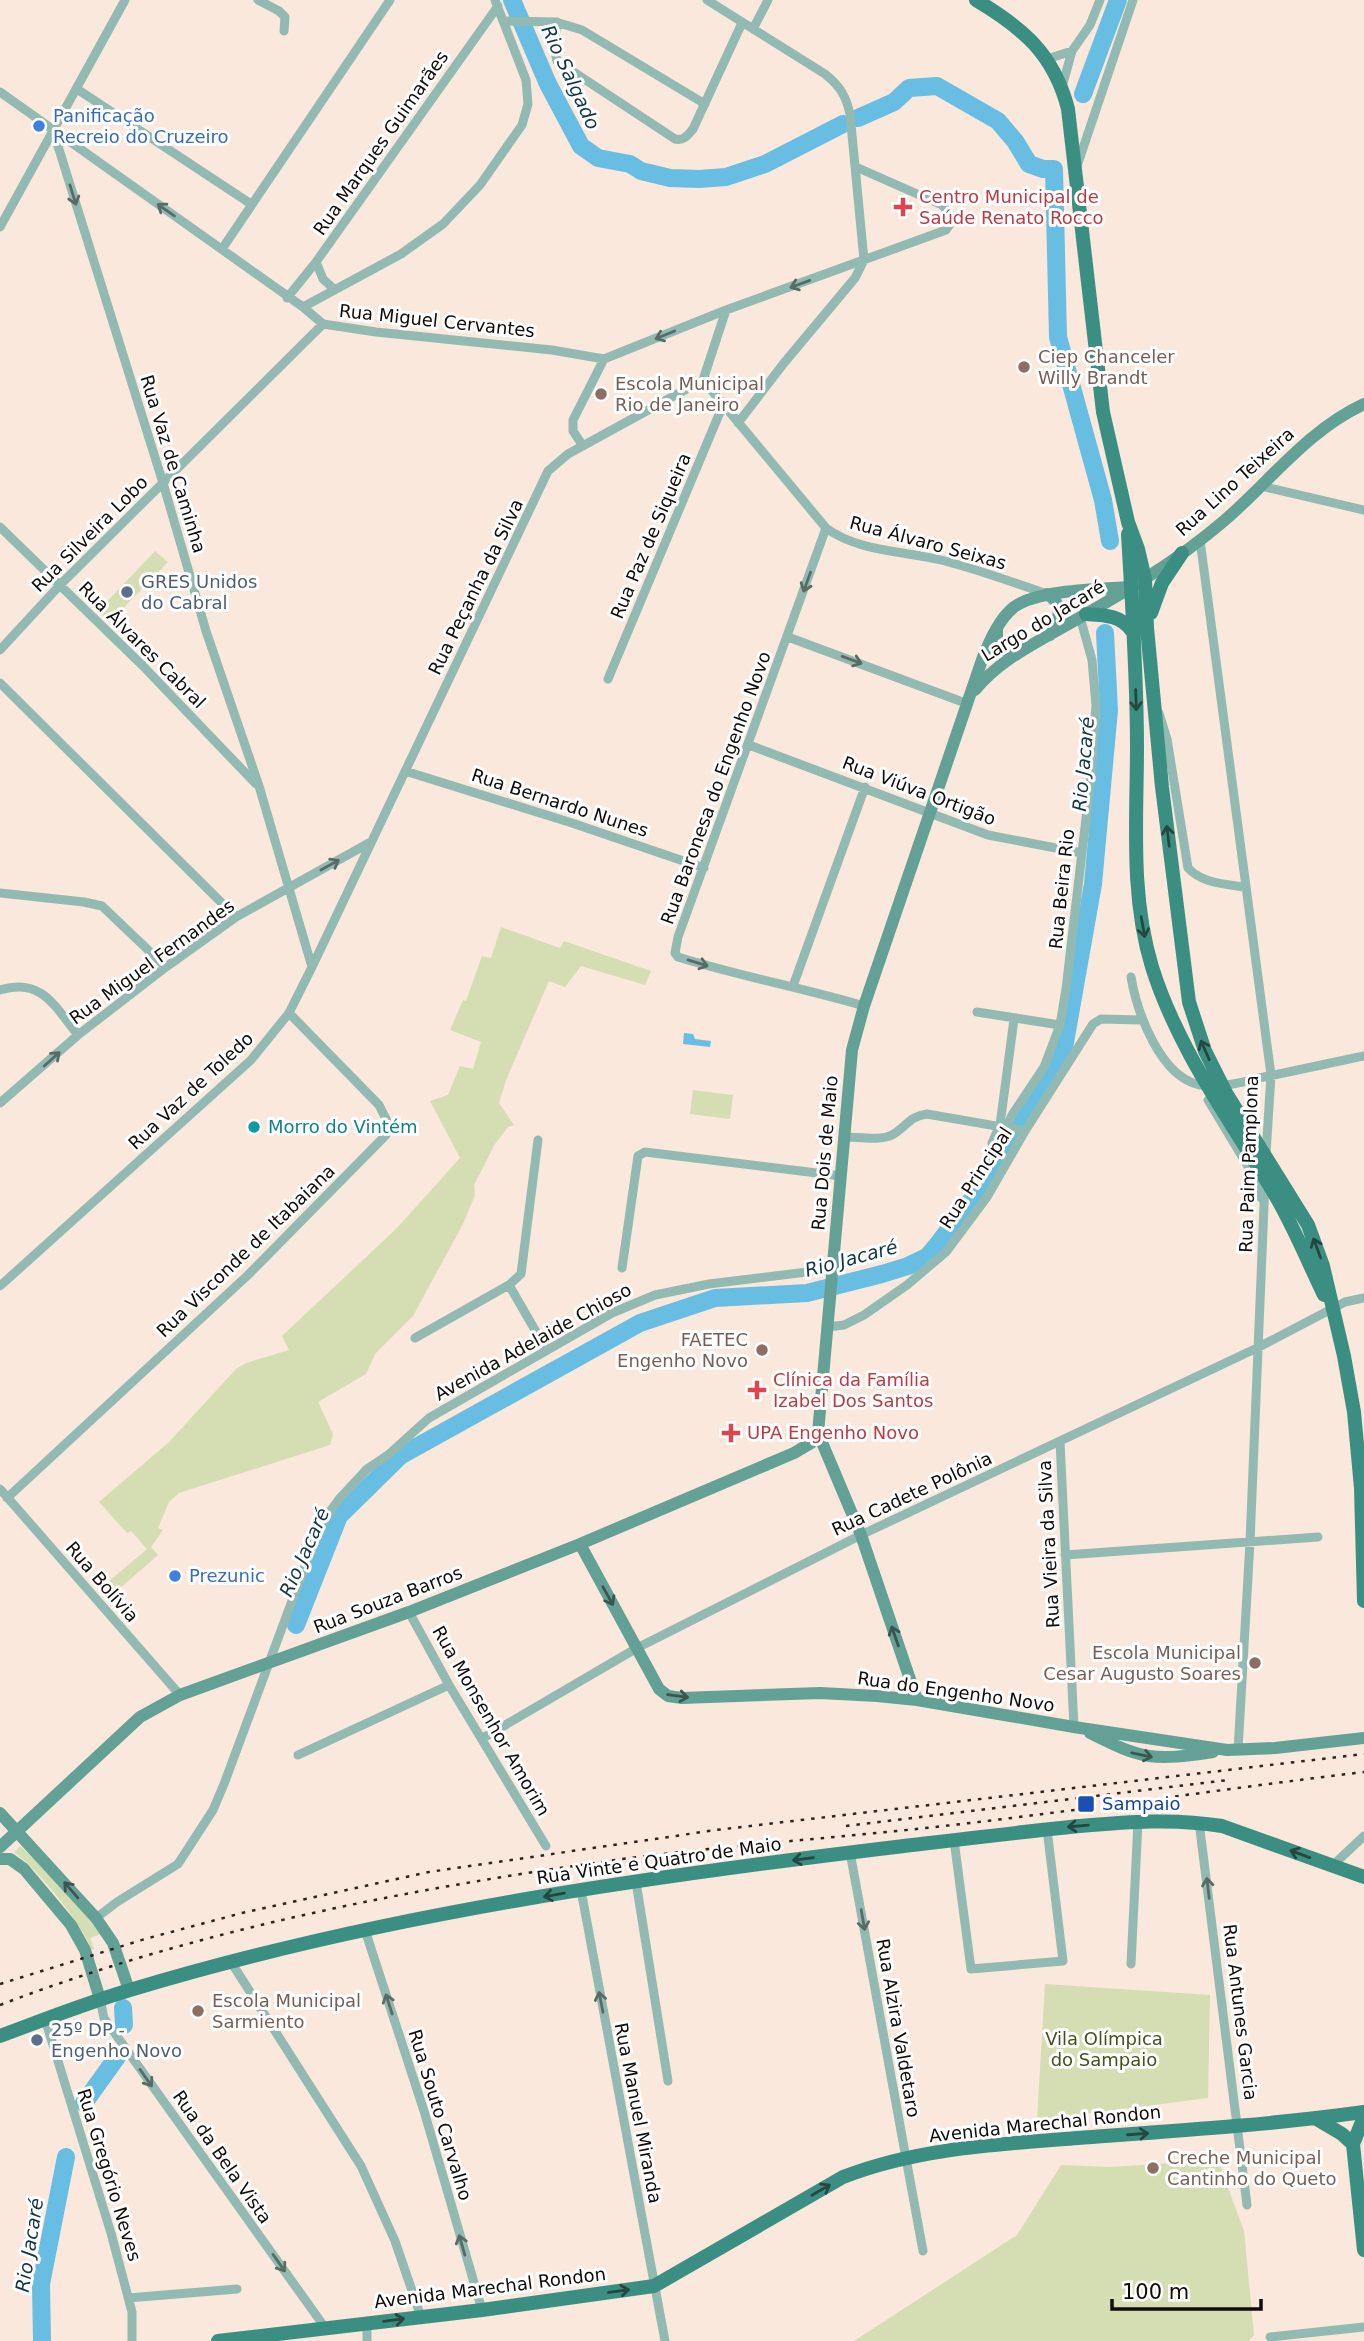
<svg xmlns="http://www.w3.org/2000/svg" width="1364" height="2341" viewBox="0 0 1364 2341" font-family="'DejaVu Sans',sans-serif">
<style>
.green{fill:#d4deb2}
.water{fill:#68bee2}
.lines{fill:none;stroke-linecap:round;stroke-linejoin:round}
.river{stroke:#68bee2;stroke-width:18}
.street{stroke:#92bab2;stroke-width:9}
.secondary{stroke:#63a196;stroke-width:12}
.primary{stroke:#3b8f82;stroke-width:14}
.rail{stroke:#2b241f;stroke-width:2.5;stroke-dasharray:3.5 7;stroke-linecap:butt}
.oneway{stroke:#586c66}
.oneway2{stroke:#24473f}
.oneway3{stroke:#3a564f}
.shop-dot{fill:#3f7fe0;stroke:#fff;stroke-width:2.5}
.health-dot{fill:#e0444e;stroke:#fff;stroke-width:2.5}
.education-dot{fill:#8d6e63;stroke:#fff;stroke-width:2.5}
.service-dot{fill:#5c6f8a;stroke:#fff;stroke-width:2.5}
.culture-dot{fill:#0f9aa8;stroke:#fff;stroke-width:2.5}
.transit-dot{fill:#1a4fb4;stroke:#fff;stroke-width:2.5}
.labels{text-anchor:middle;stroke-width:6;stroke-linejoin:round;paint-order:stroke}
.shop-label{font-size:18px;fill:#366cbe;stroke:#fff;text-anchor:start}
.street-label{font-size:18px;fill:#120c08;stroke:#fff}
.health-label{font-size:18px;fill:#be3a42;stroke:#fff;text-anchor:start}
.education-label{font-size:18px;fill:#785e54;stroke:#fff;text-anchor:start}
.service-label{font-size:18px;fill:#4e5e75;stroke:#fff;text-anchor:start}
.culture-label{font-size:18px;fill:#0d838f;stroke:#fff;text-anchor:start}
.transit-label{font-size:18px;fill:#164399;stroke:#fff;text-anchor:start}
.park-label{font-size:18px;fill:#47511b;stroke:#fff}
.water-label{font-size:19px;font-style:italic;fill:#103847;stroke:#fff}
</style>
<rect width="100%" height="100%" fill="#fae8dc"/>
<path class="green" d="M155,551l13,11 -58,60 -12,-11z
M501,927l59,21 4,-7 87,30 -6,14 -64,-19 -16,21 -16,-6 -43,99 -7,23 15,22 -6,2 -13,17 -21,41 1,10 -12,29 -50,92 -38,38 -9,20 -48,28 15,32 -3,11 -151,48 -10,9 -11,26 5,2 -12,17 7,8 -48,42 -9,-9 46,-39 -16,-18 -4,2 -28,-31 70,-60 67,-73 10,-6 43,-13 -7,-14 114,-107 64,-71 -30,-57 18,-6 12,-29 13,3 8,-27 -31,-12 13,-30 3,1 16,-45 9,2z
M693,1090l40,5 -3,24 -40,-5z
M20,1846c31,25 56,57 81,88l-11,4 4,11 -2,1c-12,-29 -53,-79 -78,-98z
M1045,1984l165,11 -2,103 -171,22z
M1218,2160l26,71 10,104 -5,6h-395l163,-106 44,-70 49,2z"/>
<path class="water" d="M684,1033l9,1 2,5 16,2 -1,6 -27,-3z"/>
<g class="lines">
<path class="river" d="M512,0l36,84 33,62 17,12 32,6 11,7 29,7 29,1 27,-2 39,-13 78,-40
M1083,94l35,-94
M858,118l36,-16 15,-14 28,-2 61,35 17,20 14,23 14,5h11l4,168 45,163 7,41
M296,1625l43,-109 61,-60 240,-133 75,-25 92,-5 75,-19 26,-8 19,-9 11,-13 35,-46 64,-98 27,-52 29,-164 16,-174 -4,-77
M123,2008l1,17
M84,2103l33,-46
M42,2341l-1,-57 25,-127"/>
<path class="street" d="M258,0l21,11 6,6 -1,14
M707,0l118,74c15,12 21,22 25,40l14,146 -9,18 -71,85 -46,60
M505,21l51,1 26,8 123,74
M557,22l-3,25 3,14 118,78c9,2 13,-4 18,-10l49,-106
M753,29l15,-29
M1047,59l25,-8
M1062,87l10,-36 18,-26 10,-25
M77,89l174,115
M0,92l303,215 20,17 53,8 176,18 52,9 122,-49 220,-80 5,-7v-8l-9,-10 -86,-38
M53,130l110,353 43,148 53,155 53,181
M1077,166l56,-166
M0,227l125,-227
M222,249l168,-249
M316,262l7,17 12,11
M287,298l29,-36 182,-256
M303,307l98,-53 42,-30 37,-39 42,-60 6,-21 -2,-24 -31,-80
M703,380l123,148c32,24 81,23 119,33 34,9 68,21 102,33
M583,446l-10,-15v-11l31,-61
M1261,486l103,24
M0,527l143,139 113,118
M826,528l-148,409 -3,16 3,4c61,19 125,31 186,49
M1200,540l71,535 -5,79
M788,637l180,67
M0,650l60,-65 263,-261
M608,679l115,-274
M0,683l236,234
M1159,713l8,26 21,129c14,15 36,16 56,19
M749,745l239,90 94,18
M405,771l167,52 132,45
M0,893l84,9 18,4 64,61
M1131,977c6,35 29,100 69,108 22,4 48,-5 69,-9 32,-7 63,-13 95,-20
M793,986l72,-199
M0,990c42,-13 55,17 78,45
M977,1012l83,13
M1208,1100l44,73 9,25
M0,1103l78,-68 88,-68 70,-50 133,-74
M845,1137c14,0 35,4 47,-2 14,-8 18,-19 35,-21l98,17
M995,1148l5,-4 12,-29 32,-48 16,-42 6,-36 25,-213 5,-71 -4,-45 -12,-43
M995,1148l-3,-5 8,-18 14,-106
M622,1268l16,-112 7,-4 196,24
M509,1285l37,64
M0,1286l251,-226 38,-47 23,-46 236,-496 20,-17 135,-74 23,-70
M827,1327l17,-2 20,-10 43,-30 39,-33 41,-55 38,-66 68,-107 8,-5 40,1
M415,1338l94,-53 12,-11 17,-134
M1060,1442l14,285
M0,1489l180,206
M7,1498l241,-223 138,-140 3,-10 -10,-20 -90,-92
M1065,1555l253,-18
M409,1612l40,73 97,161
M483,1738l154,-90 224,-113 396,-187 88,-46 19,-4
M1238,1750l12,-208 15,-360
M298,1755l151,-70
M1199,1822l48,383
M954,1840l17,129 92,-8 -16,-132
M850,1852l73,399
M1332,1866l32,-30
M636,1882l32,199
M581,1890l84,451
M96,1918l21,-16 61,-38 35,-54 11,-26 88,-237 14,-30 14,-19 27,-29 21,-14 41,-37 183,-105 43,-18 54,-11 123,-15
M365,1930l59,181 58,199
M231,1962l130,204 34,75 26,76
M1131,1964l7,-142
M100,1999l4,19 222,311
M45,2019l66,214 21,79v29
M128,2298l109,-9
M367,2324v17
M1270,2337l94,-10"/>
<path class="secondary" d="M1047,594c17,10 13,26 3,41
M997,630v13l11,9 8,2
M975,690c22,-27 51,-42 81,-59 59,-33 118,-67 169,-111 46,-40 83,-90 139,-116
M580,1544l79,145 9,7 14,2 138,-5 57,3 40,4 157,27 153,23 48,-2 89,-10
M917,1700l-56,-165 -43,-102 34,-383 12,-44 119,-349c7,-17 16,-38 31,-50 23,-17 87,-18 117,-20
M1090,1733c53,27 64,28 123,19
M0,1813l96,105 17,25 16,47
M0,1847l140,-130 40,-22 229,-83 171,-68 214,-91 17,-10 7,-10
M0,1859h10l14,10 47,56 14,25 15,49"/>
<path class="primary" d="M976,0c47,28 78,54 92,109l35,303 25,110 10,27 7,30 2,49 15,159 27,215 16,49 21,42 82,132 15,41 21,90 10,56 7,76 3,113
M1128,534c4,70 9,141 9,212 0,74 -7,149 15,221 26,83 79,154 123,228 19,32 33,67 49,100
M1151,613l11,-30 20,-30
M1086,614c18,1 35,1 46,17
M0,2036c43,-16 86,-33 130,-46 251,-76 514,-113 774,-144 59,-7 117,-14 175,-20 48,-4 95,-8 143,0l142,51
M1364,2117l-11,27 11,106
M1315,2118l27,16 11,10
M218,2341l264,-31 172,-24 189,-109c74,-29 157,-33 235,-39 96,-7 191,-13 286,-26"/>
<path class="rail" d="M846,1826l382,-46
M0,1984l145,-45 97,-26 187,-41 287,-42 648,-76
M0,2005c201,-77 417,-118 630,-147 102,-13 204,-20 305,-31 144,-16 286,-38 429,-55"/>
</g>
<defs><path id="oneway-shaft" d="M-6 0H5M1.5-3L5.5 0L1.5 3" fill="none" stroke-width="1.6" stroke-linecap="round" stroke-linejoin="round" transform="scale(1.75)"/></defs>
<g class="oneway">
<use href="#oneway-shaft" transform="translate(73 195) rotate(73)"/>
<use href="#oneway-shaft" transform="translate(166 210) rotate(-145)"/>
<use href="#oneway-shaft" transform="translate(800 284) rotate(160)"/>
<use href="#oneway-shaft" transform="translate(665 335) rotate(158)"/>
<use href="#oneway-shaft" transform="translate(807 582) rotate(110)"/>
<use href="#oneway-shaft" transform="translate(852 660) rotate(20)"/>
<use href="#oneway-shaft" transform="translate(330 865) rotate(-29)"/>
<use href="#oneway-shaft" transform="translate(698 963) rotate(17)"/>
<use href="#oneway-shaft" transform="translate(52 1059) rotate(-42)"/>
<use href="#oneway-shaft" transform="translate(1208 1888) rotate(-97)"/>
<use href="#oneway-shaft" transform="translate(863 1920) rotate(80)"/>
<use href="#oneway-shaft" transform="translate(601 2002) rotate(-101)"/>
<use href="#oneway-shaft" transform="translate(389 2004) rotate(-108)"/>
<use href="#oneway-shaft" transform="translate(146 2078) rotate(55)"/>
<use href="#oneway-shaft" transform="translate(462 2245) rotate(-106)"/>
<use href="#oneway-shaft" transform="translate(279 2263) rotate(55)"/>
</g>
<g class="oneway2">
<use href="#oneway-shaft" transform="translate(1136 700) rotate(88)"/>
<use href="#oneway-shaft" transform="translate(1168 836) rotate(-97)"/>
<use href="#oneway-shaft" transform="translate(1143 927) rotate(80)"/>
<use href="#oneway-shaft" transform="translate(1205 1050) rotate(-114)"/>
<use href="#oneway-shaft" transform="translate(1317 1248) rotate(-110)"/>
<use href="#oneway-shaft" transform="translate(1078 1826) rotate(175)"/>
<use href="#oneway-shaft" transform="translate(1300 1854) rotate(-160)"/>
<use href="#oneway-shaft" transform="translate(803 1859) rotate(172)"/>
<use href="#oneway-shaft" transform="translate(554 1895) rotate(170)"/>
<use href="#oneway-shaft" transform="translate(1138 2134) rotate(-4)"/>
<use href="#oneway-shaft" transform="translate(821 2190) rotate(-30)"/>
<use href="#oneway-shaft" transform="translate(619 2291) rotate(-8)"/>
<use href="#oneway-shaft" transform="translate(394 2320) rotate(-7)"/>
</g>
<g class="oneway3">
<use href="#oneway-shaft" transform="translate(608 1596) rotate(61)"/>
<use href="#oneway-shaft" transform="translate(895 1636) rotate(-109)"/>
<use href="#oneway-shaft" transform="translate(678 1696) rotate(7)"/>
<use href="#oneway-shaft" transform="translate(1142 1755) rotate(12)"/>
<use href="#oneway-shaft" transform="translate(71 1890) rotate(-131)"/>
</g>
<g class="shop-dot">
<circle cx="39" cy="126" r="7"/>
<circle cx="175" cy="1576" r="7"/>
</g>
<g class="health-dot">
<path d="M899.5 196.5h7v7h7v7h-7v7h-7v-7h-7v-7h7z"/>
<path d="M753.5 1379.5h7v7h7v7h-7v7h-7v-7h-7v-7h7z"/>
<path d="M727.5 1422.5h7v7h7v7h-7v7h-7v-7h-7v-7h7z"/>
</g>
<g class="education-dot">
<circle cx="1024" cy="367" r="7"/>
<circle cx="601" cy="394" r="7"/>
<circle cx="762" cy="1350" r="7"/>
<circle cx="1255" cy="1663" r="7"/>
<circle cx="198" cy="2011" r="7"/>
<circle cx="1153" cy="2168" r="7"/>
</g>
<g class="service-dot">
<circle cx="127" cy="592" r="7"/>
<circle cx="37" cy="2040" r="7"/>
</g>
<circle class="culture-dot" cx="254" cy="1127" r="7"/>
<rect class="transit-dot" x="1077" y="1795" width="18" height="18" rx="3.5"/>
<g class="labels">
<g class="shop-label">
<text x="53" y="122">Panificação<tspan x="53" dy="21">Recreio do Cruzeiro</tspan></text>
<text x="189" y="1582">Prezunic</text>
</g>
<g class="street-label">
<text transform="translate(381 143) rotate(-55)" y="6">Rua Marques Guimarães</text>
<text transform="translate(437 321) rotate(6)" y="6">Rua Miguel Cervantes</text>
<text transform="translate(173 464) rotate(73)" y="6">Rua Vaz de Caminha</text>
<text transform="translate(1235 482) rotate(-42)" y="6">Rua Lino Teixeira</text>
<text transform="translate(90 534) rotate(-45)" y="6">Rua Silveira Lobo</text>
<text transform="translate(651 536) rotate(-67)" y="6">Rua Paz de Siqueira</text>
<text transform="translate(928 543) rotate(15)" y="6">Rua Álvaro Seixas</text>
<text transform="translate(476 587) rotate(-64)" y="6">Rua Peçanha da Silva</text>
<text transform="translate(1043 621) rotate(-31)" y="6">Largo do Jacaré</text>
<text transform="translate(142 645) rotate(45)" y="6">Rua Álvares Cabral</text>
<text transform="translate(716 788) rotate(-70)" y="6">Rua Baronesa do Engenho Novo</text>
<text transform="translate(919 791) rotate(21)" y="6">Rua Viúva Ortigão</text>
<text transform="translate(560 803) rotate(18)" y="6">Rua Bernardo Nunes</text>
<text transform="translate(1062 889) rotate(-84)" y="6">Rua Beira Rio</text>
<text transform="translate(152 962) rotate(-36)" y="6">Rua Miguel Fernandes</text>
<text transform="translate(191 1091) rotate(-43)" y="6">Rua Vaz de Toledo</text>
<text transform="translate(825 1153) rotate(-85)" y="6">Rua Dois de Maio</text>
<text transform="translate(1249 1164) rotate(-88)" y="6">Rua Paim Pamplona</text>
<text transform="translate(976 1178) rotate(-57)" y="6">Rua Principal</text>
<text transform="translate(246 1251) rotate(-44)" y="6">Rua Visconde de Itabaiana</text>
<text transform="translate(533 1342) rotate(-29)" y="6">Avenida Adelaide Chioso</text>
<text transform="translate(912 1494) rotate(-25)" y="6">Rua Cadete Polônia</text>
<text transform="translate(1049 1544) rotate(-93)" y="6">Rua Vieira da Silva</text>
<text transform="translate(102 1582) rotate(49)" y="6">Rua Bolívia</text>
<text transform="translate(388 1600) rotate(-21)" y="6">Rua Souza Barros</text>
<text transform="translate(956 1692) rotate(8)" y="6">Rua do Engenho Novo</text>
<text transform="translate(491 1721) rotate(60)" y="6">Rua Monsenhor Amorim</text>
<text transform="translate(659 1861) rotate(-8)" y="6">Rua Vinte e Quatro de Maio</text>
<text transform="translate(1240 2012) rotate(83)" y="6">Rua Antunes Garcia</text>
<text transform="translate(898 2028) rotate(80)" y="6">Rua Alzira Valdetaro</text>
<text transform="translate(638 2113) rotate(79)" y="6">Rua Manuel Miranda</text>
<text transform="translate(440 2115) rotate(73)" y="6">Rua Souto Carvalho</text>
<text transform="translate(1045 2124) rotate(-6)" y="6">Avenida Marechal Rondon</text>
<text transform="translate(222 2157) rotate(55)" y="6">Rua da Bela Vista</text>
<text transform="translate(109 2175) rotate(73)" y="6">Rua Gregório Neves</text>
<text transform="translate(490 2288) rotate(-7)" y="6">Avenida Marechal Rondon</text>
</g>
<g class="health-label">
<text x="919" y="203">Centro Municipal de<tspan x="919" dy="21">Saúde Renato Rocco</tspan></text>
<text x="773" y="1386">Clínica da Família<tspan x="773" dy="21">Izabel Dos Santos</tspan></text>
<text x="747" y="1439">UPA Engenho Novo</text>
</g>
<g class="education-label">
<text x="1038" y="363">Ciep Chanceler<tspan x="1038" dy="21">Willy Brandt</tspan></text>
<text x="615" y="390">Escola Municipal<tspan x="615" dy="21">Rio de Janeiro</tspan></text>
<text x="748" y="1346" text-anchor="end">FAETEC<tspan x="748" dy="21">Engenho Novo</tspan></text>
<text x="1241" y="1659" text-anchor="end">Escola Municipal<tspan x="1241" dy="21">Cesar Augusto Soares</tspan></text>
<text x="212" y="2007">Escola Municipal<tspan x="212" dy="21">Sarmiento</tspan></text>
<text x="1167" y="2164">Creche Municipal<tspan x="1167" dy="21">Cantinho do Queto</tspan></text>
</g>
<g class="service-label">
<text x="141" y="588">GRES Unidos<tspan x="141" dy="21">do Cabral</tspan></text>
<text x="51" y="2036">25º DP -<tspan x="51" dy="21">Engenho Novo</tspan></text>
</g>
<g class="culture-label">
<text x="268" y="1133">Morro do Vintém</text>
</g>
<g class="transit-label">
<text x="1102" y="1810">Sampaio</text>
</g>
<g class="park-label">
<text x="1104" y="2045">Vila Olímpica<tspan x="1104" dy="21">do Sampaio</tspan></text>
</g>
<g class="water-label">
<text transform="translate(571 77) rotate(65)" y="7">Rio Salgado</text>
<text transform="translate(1083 764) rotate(-85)" y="7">Rio Jacaré</text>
<text transform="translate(851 1258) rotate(-15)" y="7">Rio Jacaré</text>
<text transform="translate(304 1552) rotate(-66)" y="7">Rio Jacaré</text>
<text transform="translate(29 2245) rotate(-81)" y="7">Rio Jacaré</text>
</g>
</g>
<path d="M1112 2299v10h149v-10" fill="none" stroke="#120c08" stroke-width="3.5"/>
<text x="1122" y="2299" font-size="21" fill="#120c08" stroke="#ffffff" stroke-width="5" paint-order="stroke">100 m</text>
</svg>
